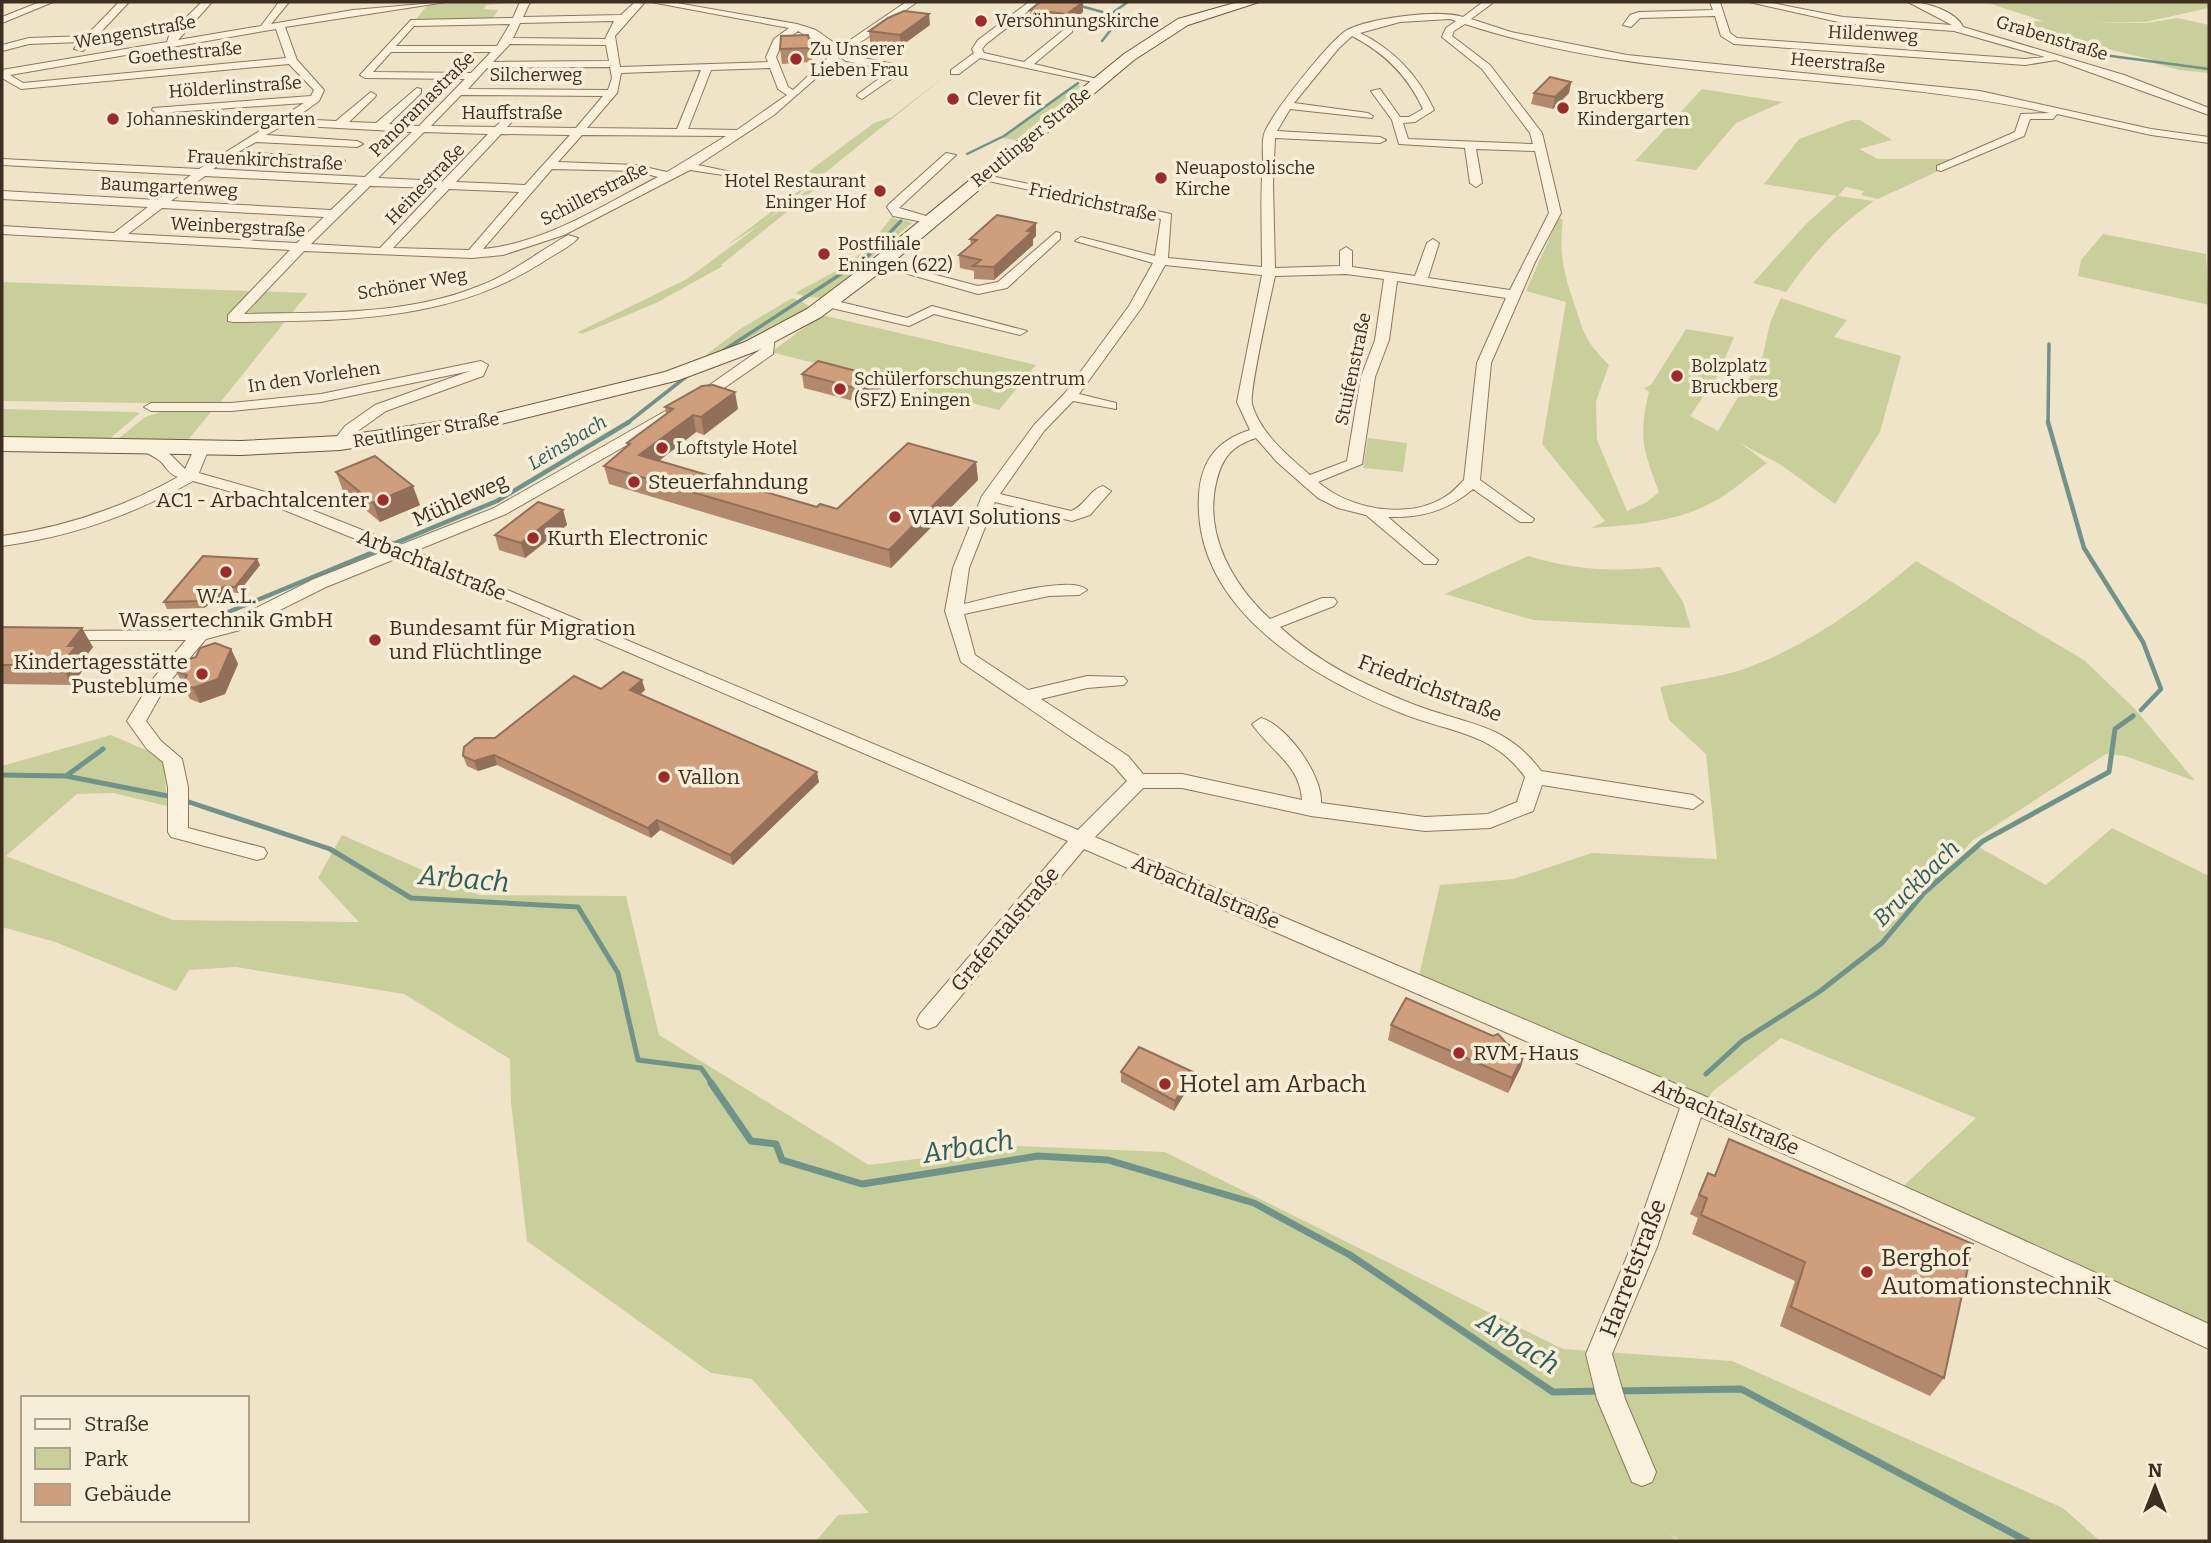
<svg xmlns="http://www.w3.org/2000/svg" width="2211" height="1543" viewBox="0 0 2211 1543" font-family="Bitter,serif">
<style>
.green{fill:#c9cf9b}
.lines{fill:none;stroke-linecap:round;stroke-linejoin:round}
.stream-far4{stroke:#6f938a;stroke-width:2.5}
.stream-far3{stroke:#6f938a;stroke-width:3.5}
.stream-far2{stroke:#6f938a;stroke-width:4.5}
.stream-far1{stroke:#6f938a;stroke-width:5}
.stream{stroke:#6f938a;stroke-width:7}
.street-casing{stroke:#8d765c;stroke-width:2}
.secondary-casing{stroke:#6f573f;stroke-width:2}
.street{fill:#faf1dc;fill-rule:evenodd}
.secondary{fill:#faf1dc;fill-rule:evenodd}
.wall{fill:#b2896c}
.shaded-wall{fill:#916f58}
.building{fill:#cf9f7d;stroke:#916f58;stroke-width:2}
.poi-dot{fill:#9e2a2b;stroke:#f7eed8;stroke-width:2.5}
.labels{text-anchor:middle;stroke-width:7;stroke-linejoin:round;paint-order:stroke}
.far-poi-label{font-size:18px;fill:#3d2e20;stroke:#f7eed8;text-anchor:start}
.far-street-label{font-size:18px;fill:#3d2e20;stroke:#f7eed8}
.far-water-label{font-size:19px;font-style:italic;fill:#2f5d5a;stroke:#f7eed8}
.poi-label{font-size:21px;fill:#3d2e20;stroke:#f7eed8;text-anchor:start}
.street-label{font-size:21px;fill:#3d2e20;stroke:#f7eed8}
.water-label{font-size:23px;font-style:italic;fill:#2f5d5a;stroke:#f7eed8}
.near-poi-label{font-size:24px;fill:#3d2e20;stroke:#f7eed8;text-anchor:start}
.near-street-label{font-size:24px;fill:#3d2e20;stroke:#f7eed8}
.near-water-label{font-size:28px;font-style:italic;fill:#2f5d5a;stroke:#f7eed8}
</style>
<rect width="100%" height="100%" fill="#f0e4c8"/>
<path class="green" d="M456,2h65l-34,3 -4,4 15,1 -5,8h17l-95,2 12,-14z
M1985,2h224v6l-64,14h-79l-23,-1z
M2178,18l31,7v48l-30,-3 -29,-8 3,-2 -148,-36 21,-3 121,2z
M949,73l-189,152 -34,21 87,-66 -6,-2 7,-5 -6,-1 66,-49 18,-6z
M1078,83l2,4 -64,53 -14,-2z
M1702,89l81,13 -47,21 -40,47 -61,-9z
M1851,120h9l32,20 -33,9 19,10h86l-86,40 -17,-4 3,-4 -18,-4 -8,9 36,5c-39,27 -61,53 -88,91l-33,-9 51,-57 33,-30 -73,-12 35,-45z
M814,185l5,1 -98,79 2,1 -67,37 -74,31 -4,-2 109,-53z
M892,217l8,4 -34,36 -62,39 -9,-3 48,-26 22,-17z
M1559,217l4,3c-4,30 0,51 10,80 11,32 10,39 36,65l-13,36 1,39 30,71 20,-9 12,-10c-16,-43 -21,-55 -10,-100l-5,-4 7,-3 35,-56 48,8 -16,38 -28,41 28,15 45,-76 7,-32 11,-25 66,22 -13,17 67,19 -21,76 -45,72 -54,-39 -41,-22 27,20c-18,13 -37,31 -58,41 -37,19 -78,21 -118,24l14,-7 -63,-77 24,-142 -40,-11z
M905,220l7,3 -89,75 -16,-1 62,-39z
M2103,234l103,20 3,51 -131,-29 3,-16z
M2,282l306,11 -89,111 -217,-3z
M792,298l6,2 -78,51 -12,6 -2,-2 34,-26z
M801,301l9,6 -83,42z
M822,315l214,50 -37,45 -228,-58z
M2,409l132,3 6,1 -33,28 -105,-3z
M160,412h51l-23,28 -70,-1 27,-22z
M1368,438l39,5 -4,29 -40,-4z
M1528,556c45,14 86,16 132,11l23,35 8,26 -158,-8 -88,-26z
M1916,561l168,99 52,50 59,71 -70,-25 -19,-2 -134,87 -36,41 41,-36 69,39 66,-57 97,48v461l-312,-145 79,-74 -195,-80 -69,54 -8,14 -285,-130 21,-91 73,-6 79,-26 125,6 -11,-105 -37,-34 -9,-33c27,-6 58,-9 84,-18 65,-24 120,-64 172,-108z
M111,735l53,23 3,48 -54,-13 -36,1 -71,62 167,64 186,2 -41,-44 24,-43 138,60 146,1 33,139 210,130 149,-19 147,6 398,197 169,12 331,147 37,33h-420l-11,-8 9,8h-862l22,-26 31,-2 -117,-134 -41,-6 -184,-132 -16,-138 -1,-44 -106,-65 -168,-27 -47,3 -13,21 -121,-49 -53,-15v-161z"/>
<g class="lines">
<path class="stream-far4" d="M1066,2l55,15 -19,24
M1112,13l16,-11
M2096,54l113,15
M967,154l37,-18 74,-53"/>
<path class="stream-far3" d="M718,354l149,-97 34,-36
M626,424l61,-48
M2048,424l1,-80"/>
<path class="stream-far2" d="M2048,422l36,126 59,94 18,47 -20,21
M209,620l288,-119 132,-79
M2131,718l2,-2"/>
<path class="stream-far1" d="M2,775l64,1 107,21
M66,776l37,-27
M183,800l147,49 81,49 167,9 40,66 20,87 63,8 12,17
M1706,1074l36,-33 77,-49 63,-49 43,-51 58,-51 126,-69 6,-43 18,-13"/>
<path class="stream" d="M711,1083l40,58 25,3 6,16 80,24 176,-28 70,4 146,43 96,52 203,137 47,-1
M1617,1391l124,-2 286,152"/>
<defs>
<path id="street" d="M40,2h13l-51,21v-6z
M119,2h10l-46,49 -9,-2 6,-7 -51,2 -27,7v-6l27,-7 57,-2z
M202,2h10l-34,38 83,-14 18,-24h10l-18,22 82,-14 93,-8 -161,25 12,33 27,30 -5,11 -25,18 42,2 35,-29 5,3 -1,2 -26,25 27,1 41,-35 4,1v4l-32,31 30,2 46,-47 -100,-1 -5,-3 51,-55 102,-2 7,-16h10l-7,15 98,-2 14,-13h10l-30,34 5,31 148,-5 -2,-5 8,-18 15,-11 -138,-26h20l126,22 19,6 24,17 66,-45h11l-70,50 6,4 51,10v4l-42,29 -5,-3 1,-2 33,-24 -45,-9 -6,-4 -66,58 -76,50 38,8v4l-46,-7 -126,65 -61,20 -31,3 -168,-7 -60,63c78,-2 162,2 235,-28 32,-12 59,-34 89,-51l10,3c-9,10 -24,16 -35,24 -96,61 -200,58 -310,60l-5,-1v-6l62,-65 -288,-16v-8l112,7 34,-26 -146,-8v-8l155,9 34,-25 -189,-10v-6l197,10 105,-66 -147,10 -5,-3 1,-2 158,-12 3,-6 -25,-26 -268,25 -19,-11v-8l165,-28 3,-9zM614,21l-9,18 -92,-1 7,-15zM510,24l-13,22h-101l18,-20zM276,29l10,29 -263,25 -13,-8zM798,31l36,21 -41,38 -5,-3 -12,-30 6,-14zM510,44l96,1 3,16 -116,1zM391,52h100l-20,21 -98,-1zM610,67l2,11 -4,12 -140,-1 19,-21zM770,68l8,21 9,6 -50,35 -49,-1 23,-59zM701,70l-24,59 -90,-1 30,-35 4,-20zM461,95l142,1 -27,32 -69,-1 17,-19 -5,-3 -24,22 -64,-1zM284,125l128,7 -47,45 -152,-8 15,-10 111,5 6,-3 -6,-3 -101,-6 18,-10 101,5 6,-3 -6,-3 -91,-6zM424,132l64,2 -45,47 -65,-3zM501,134l69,1 -45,50 -69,-3zM582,135l144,1 -59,36 -31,-7 -78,-3zM552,169l84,2 22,6c-55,28 -112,66 -175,72zM205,176l153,8 -27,26 -160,-9zM370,186l67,2 -57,60 -69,-4zM449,189l70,3 -50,58 -76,-2zM162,208l162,9 -27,26 -169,-9z
M1029,2h11l-54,42 -4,5 2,4 40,9 42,-34h6v4l-38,32 68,16v4l-122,-26 -21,16h-8v-4l23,-17 -2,-4 6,-9z
M1483,2h11l-23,17 40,13 116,23 353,36 171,38 58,8v6l-58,-8 -94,-21 -4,5h-23l-6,17 -83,35 -4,-1v-4l78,-34 6,-18 29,-1c-193,-43 -397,-27 -585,-89l-11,7 -2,5 38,29 52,68 19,80 -26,49 -44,101 -11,117 54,39 -2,3h-12l-47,-33c-26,22 -52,29 -85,28l50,43 -2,4h-12l-58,-49 -28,-7 -20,-10 -41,-36 -21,-24c-25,8 -34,20 -40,45 -12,52 17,102 54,136l52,-21h12l3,4 -3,4 -54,21c40,37 85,58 135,78 52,20 91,18 126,66l152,24 10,7 -10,7 -151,-24 -9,26 -43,17 -65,3 -114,-15 -129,-28h-39l-48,49 607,258 507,229v25l-310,-144 -198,-88 -44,130 -45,107 13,45 31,73 -4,10 -10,4 -10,-4 -35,-83 -11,-45 45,-107 49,-139 -596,-259 -148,177 -8,3 -8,-3 -3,-6 3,-6 148,-173 -552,-237 -116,-47 -74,30 -86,43 -34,9 -41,48 -19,34 15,20 21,18 6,28v41l76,20 3,5 -3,5 -7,2 -86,-23 -3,-5v-45l-5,-25 -16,-13 -20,-28 25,-41 34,-40h-124l-9,-5 3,-4 144,-1 28,-8 86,-43 71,-28 -128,-52 -64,-18c-60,34 -123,56 -191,65v-10c63,-9 120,-28 176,-59 -10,-3 -11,-10 -18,-16 -7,-6 -15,-8 -22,-14l8,-5 25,13 14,14 11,-24h10l3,3 -10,25 70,20 131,52 94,-37 207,-117 60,-42 4,-14h10l-2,19 -62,43 -205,117 -91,37 663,279 49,-49 -13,-15 -153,-104 -16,-51 8,-43 29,-72 52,-71 31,-32 64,-87 24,-43 -78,-22 6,-4 74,19 6,-37 -186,-41 6,-4 190,40 -3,44 94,9c0,-35 -2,-71 1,-106 0,-9 -1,-19 1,-27 7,-20 66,-94 83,-104 23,-12 92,-21 116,-13zM1450,19l6,2 -10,7 -4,9 40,32 48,64 3,11 -125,-5 -5,-16 12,-1 19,-12c-16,-35 -40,-60 -74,-77l40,-11zM1352,36c33,17 56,40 71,73l-14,8h-9l-20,-28 -9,2 21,29 7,24 66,4 5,35 6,4 6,-4 -6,-34 59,2 14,62 -39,77 -82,-12 11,-35 -6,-4 -6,4 -12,33 -63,-9v-16l-6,-4 -6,4v15l-65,2 -2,-85 2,-45 105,5 6,-3 -6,-3 -103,-6 13,-22 82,9 1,-2 -5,-3 -74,-10 44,-54zM1165,265l97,10 -25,127 13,28c-32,10 -49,30 -51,65 -7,113 112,182 202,218 49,20 91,18 124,64l-8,25 -29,12 -63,3 -104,-14c2,-27 -34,-78 -60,-85l-9,6c18,27 48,40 50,76l-120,-26h-39l-15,-18 -87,-57 46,-11 37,-3 3,-4 -3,-4 -37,-1 -59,14 -53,-35 -11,-41 85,-18 30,-1 8,-5c-14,-16 -101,9 -123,14l5,-36 26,-66 77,19 18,-6 21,-24 -8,-5c-14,4 -18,20 -32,25l-71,-17 44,-63 29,-30 43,8v-6l-37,-9 63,-87zM1346,274l38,5 -9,61 -14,37 -14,84 -37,14c-22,-19 -50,-42 -58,-71 -3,-12 19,-109 23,-128zM1397,281l109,17 -29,65 -13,117c-6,6 -13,14 -21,18 -37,22 -94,11 -125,-16l44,-18 13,-87 14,-37z
M1710,2h10l10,31 7,5 288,21 20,-2 -91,-26 -111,-8 -94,-21h18l76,15 109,8 -44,-23c17,-1 49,10 55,25l161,48 85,33v7l-153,-55 -31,5 -291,-21 -13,-8 -6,-20 -75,2 -9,9 -8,-2 7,-10 9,-3 74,-2z
M946,153l10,2 -57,53 34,10v6l-40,-8 -6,-9 2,-3z
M1056,232l4,1v6l-53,49 -29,6 -105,-30 6,-4 99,26 20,-4z
M828,299l79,19 25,-12 95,25 -7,4 -86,-21 -25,12 -86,-20 -2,-3z
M481,361l7,4 -5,11 -97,35 -31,22 -10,13 -5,2 -8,-5 13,-17 30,-21 95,-34 -149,31 -90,9h-80l-7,-4 7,-4h80l90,-9z"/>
<path id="secondary" d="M1238,2h21l-71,23 -54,35 -248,208 -65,49 -62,33 -80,30 -186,46 -153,24 -99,5 -239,-4v-14l239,4 99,-5 153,-22 172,-42 80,-30 62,-33 65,-49 252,-206 54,-35z"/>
</defs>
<use href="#street" class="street-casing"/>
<use href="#secondary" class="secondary-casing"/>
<use href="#street" class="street"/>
<use href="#secondary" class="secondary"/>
</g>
<path class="wall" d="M1030,10l53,2 -16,13 -36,-5z
M930,25l-29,21 -31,-4 -1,-11z
M811,48l1,14 -30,2 -2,-15z
M1571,82l-2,11 -16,16 -22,-5 3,-11z
M1036,236l-3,3v6l-39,35 -20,-1v-8l-14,-3 -1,-13 12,-10 -1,-6z
M802,374l79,16 -16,14 -61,-16z
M665,407l73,2 -34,26 -8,-3 -37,29 158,46 20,2 139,-47 2,18 -87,88 -282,-84 -5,-18 23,-20v-3l39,-29z
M336,472l84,33 -40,17 -37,-31z
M563,510l4,15 -42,33 -26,-8 -4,-15z
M257,559l3,6 -22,28 -10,-1 -24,16 -37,1 -3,-7z
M2,627l91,20 -10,13 3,6 -14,19 -70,-1z
M231,649l7,15 -13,30 -25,9 -10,-4 -14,-28z
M601,689l44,1 -5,5 179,87 -86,83 -73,-35 -9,8 -154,-73 -19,6 -11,-5 -4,-10 32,-18z
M1391,1025l116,19 18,8 -4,15 -13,26 -120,-53z
M1121,1072h72l-1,10 -18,29 -53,-29z
M1729,1139l215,239 -14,18 -150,-70 15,-45 -103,-47 6,-16 -8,-4 18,-41 6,3z"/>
<path class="shaded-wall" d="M1083,2v10l-16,13v-11z
M929,14l1,11 -29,21 -1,-11z
M1571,82l-2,11 -16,16 2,-12z
M1036,223v13l-3,3v6l-39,35v-13z
M879,377l2,13 -16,14 -2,-14z
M735,392l3,17 -34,26 -3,-18z
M693,415l3,17 -53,41 -4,-18z
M976,462l2,18 -87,88 -2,-18z
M413,486l7,19 -40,17 -7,-19z
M563,510l4,15 -42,33 -4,-15z
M257,559l3,6 -22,28 -3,-6z
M225,586l3,6 -24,16 -3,-7z
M82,628l11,19 -10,13 3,6 -14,19 -11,-20 7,-19z
M231,649l7,15 -13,30 -25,9 -7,-15z
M642,680l3,10 -13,10 -2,-10z
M494,755l3,10 -19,6 -4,-10z
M817,772l2,10 -86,83 -3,-10z
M657,820l3,10 -9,8 -3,-10z
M1525,1052l-4,15 -13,26 4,-15z
M1193,1072l-1,10 -18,29 1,-10z"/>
<path class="building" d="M1040,2h43l-16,12 -37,-4z
M904,11l25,3 -29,21 -31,-4 19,-13z
M808,35l3,13 -31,1 1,-13z
M1550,77l21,5 -16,15 -21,-4z
M997,215l39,8 -9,8 5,1 -38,35 -21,-1 8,-6 -22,-5 18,-15 -7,-1z
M818,361l61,16 -16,13 -61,-16z
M713,385l22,7 -34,25 -8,-2 -54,40 178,52 3,-3 17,5 71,-66 68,19 -87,88 -285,-84 26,-22 -3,-1 46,-34 -8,-2 37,-21z
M375,456l38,30 -40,17 -37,-31z
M538,502l25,8 -42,33 -26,-8z
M203,556l54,3 -22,28 -10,-1 -24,15 -37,1z
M2,627l80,1 -14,18h8l-15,19h-59z
M215,643l16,6 -13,30 -25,9 -11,-4 5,-9 -11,-4 4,-9 16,-5 4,-9z
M623,672l19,8 -12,10 187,82 -87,83 -73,-35 -9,8 -154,-73 -20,6 -11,-5 1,-9 11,-9h20l79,-62 27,13z
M1406,998l87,38 5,-2 9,10 18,8 -13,26 -121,-53z
M1139,1047l54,25 -18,29 -54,-29z
M1729,1139l244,105 -29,134 -153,-71 14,-45 -104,-47 6,-17 -8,-3 9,-22 7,3z"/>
<g class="poi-dot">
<circle cx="981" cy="21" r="7"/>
<circle cx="796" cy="59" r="7"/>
<circle cx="953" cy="99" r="7"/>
<circle cx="1563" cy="108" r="7"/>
<circle cx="113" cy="119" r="7"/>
<circle cx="1161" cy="178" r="7"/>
<circle cx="880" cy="191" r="7"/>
<circle cx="824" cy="254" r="7"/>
<circle cx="1677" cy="376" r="7"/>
<circle cx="840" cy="389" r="7"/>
<circle cx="662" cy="448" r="7"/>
<circle cx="634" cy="482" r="7"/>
<circle cx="383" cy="500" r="7"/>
<circle cx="895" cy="517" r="7"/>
<circle cx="533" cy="538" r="7"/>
<circle cx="226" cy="572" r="7"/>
<circle cx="375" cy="640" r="7"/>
<circle cx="202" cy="674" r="7"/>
<circle cx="664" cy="777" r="7"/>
<circle cx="1459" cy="1053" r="7"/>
<circle cx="1165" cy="1084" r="7"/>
<circle cx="1867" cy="1272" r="7"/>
</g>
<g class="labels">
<g class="far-poi-label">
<text x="995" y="27">Versöhnungskirche</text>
<text x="810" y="55">Zu Unserer<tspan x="810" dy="21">Lieben Frau</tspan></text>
<text x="1577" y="104">Bruckberg<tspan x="1577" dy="21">Kindergarten</tspan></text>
<text x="967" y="105">Clever fit</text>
<text x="127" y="125">Johanneskindergarten</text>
<text x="1175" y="174">Neuapostolische<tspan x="1175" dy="21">Kirche</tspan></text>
<text x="866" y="187" text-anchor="end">Hotel Restaurant<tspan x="866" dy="21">Eninger Hof</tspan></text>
<text x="838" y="250">Postfiliale<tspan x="838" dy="21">Eningen (622)</tspan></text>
<text x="1691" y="372">Bolzplatz<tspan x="1691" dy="21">Bruckberg</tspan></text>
<text x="854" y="385">Schülerforschungszentrum<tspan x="854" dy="21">(SFZ) Eningen</tspan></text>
<text x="676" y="454">Loftstyle Hotel</text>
</g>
<g class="far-street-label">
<text transform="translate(135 32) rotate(-10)" y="6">Wengenstraße</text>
<text transform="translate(1873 34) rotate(3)" y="6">Hildenweg</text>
<text transform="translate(2052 38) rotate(17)" y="6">Grabenstraße</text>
<text transform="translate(185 53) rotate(-5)" y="6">Goethestraße</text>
<text transform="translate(1838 63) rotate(5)" y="6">Heerstraße</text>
<text x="536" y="81">Silcherweg</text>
<text transform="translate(235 87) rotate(-4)" y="6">Hölderlinstraße</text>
<text transform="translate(422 104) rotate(-45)" y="6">Panoramastraße</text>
<text x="512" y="119">Hauffstraße</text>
<text transform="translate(1031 137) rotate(-39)" y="6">Reutlinger Straße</text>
<text transform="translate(265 160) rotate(3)" y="6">Frauenkirchstraße</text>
<text transform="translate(425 184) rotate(-46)" y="6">Heinestraße</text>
<text transform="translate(169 187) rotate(3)" y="6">Baumgartenweg</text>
<text transform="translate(594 194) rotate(-27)" y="6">Schillerstraße</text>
<text transform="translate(1093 202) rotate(12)" y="6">Friedrichstraße</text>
<text transform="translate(238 227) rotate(3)" y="6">Weinbergstraße</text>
<text transform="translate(412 284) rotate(-10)" y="6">Schöner Weg</text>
<text transform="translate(1353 369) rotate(-78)" y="6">Stuifenstraße</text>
<text transform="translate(314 377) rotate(-8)" y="6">In den Vorlehen</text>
<text transform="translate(426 430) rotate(-9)" y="6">Reutlinger Straße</text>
</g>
<g class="far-water-label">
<text transform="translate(567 442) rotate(-31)" y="7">Leinsbach</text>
</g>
<g class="poi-label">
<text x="648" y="489">Steuerfahndung</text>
<text x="369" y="507" text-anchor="end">AC1 - Arbachtalcenter</text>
<text x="909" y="524">VIAVI Solutions</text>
<text x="547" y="545">Kurth Electronic</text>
<text x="226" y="603" text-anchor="middle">W.A.L.<tspan x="226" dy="24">Wassertechnik GmbH</tspan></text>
<text x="389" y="635">Bundesamt für Migration<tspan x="389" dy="24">und Flüchtlinge</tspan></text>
<text x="188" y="669" text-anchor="end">Kindertagesstätte<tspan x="188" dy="24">Pusteblume</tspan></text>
<text x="678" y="784">Vallon</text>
<text x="1473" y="1060">RVM-Haus</text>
</g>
<g class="street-label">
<text transform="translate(460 500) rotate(-24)" y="7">Mühleweg</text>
<text transform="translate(432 565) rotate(22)" y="7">Arbachtalstraße</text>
<text transform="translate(1430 688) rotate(21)" y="7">Friedrichstraße</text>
<text transform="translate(1206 892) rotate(23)" y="7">Arbachtalstraße</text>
<text transform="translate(1005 929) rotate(-50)" y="7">Grafentalstraße</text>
<text transform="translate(1726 1117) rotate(24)" y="7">Arbachtalstraße</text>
</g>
<g class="water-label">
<text transform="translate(1916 883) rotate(-45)" y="8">Bruckbach</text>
</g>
<g class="near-poi-label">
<text x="1179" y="1092">Hotel am Arbach</text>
<text x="1881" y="1266">Berghof<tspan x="1881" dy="28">Automationstechnik</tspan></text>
</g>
<g class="near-street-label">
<text transform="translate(1633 1268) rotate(-69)" y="8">Harretstraße</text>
</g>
<g class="near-water-label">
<text transform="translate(464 878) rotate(5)" y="10">Arbach</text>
<text transform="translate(968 1146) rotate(-9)" y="10">Arbach</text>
<text transform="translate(1519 1342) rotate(33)" y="10">Arbach</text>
</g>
</g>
<rect width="2211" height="1543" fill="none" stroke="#3d2e20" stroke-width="7"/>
<rect x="21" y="1396" width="228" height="126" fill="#f7eed8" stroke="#ada18e" stroke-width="2"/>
<rect x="35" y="1419" width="35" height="10" fill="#faf1dc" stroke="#ada18e" stroke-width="2"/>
<text x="84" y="1431" font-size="21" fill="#3d2e20">Straße</text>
<rect x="35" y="1448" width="35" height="21" fill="#c9cf9b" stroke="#ada18e" stroke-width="2"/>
<text x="84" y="1466" font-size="21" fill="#3d2e20">Park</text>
<rect x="35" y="1484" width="35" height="21" fill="#cf9f7d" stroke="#ada18e" stroke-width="2"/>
<text x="84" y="1501" font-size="21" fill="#3d2e20">Gebäude</text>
<g transform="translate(2155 1487)" stroke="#f7eed8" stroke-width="5" paint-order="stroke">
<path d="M0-5L12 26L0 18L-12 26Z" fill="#3d2e20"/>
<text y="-10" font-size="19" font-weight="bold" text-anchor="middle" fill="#3d2e20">N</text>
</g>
</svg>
